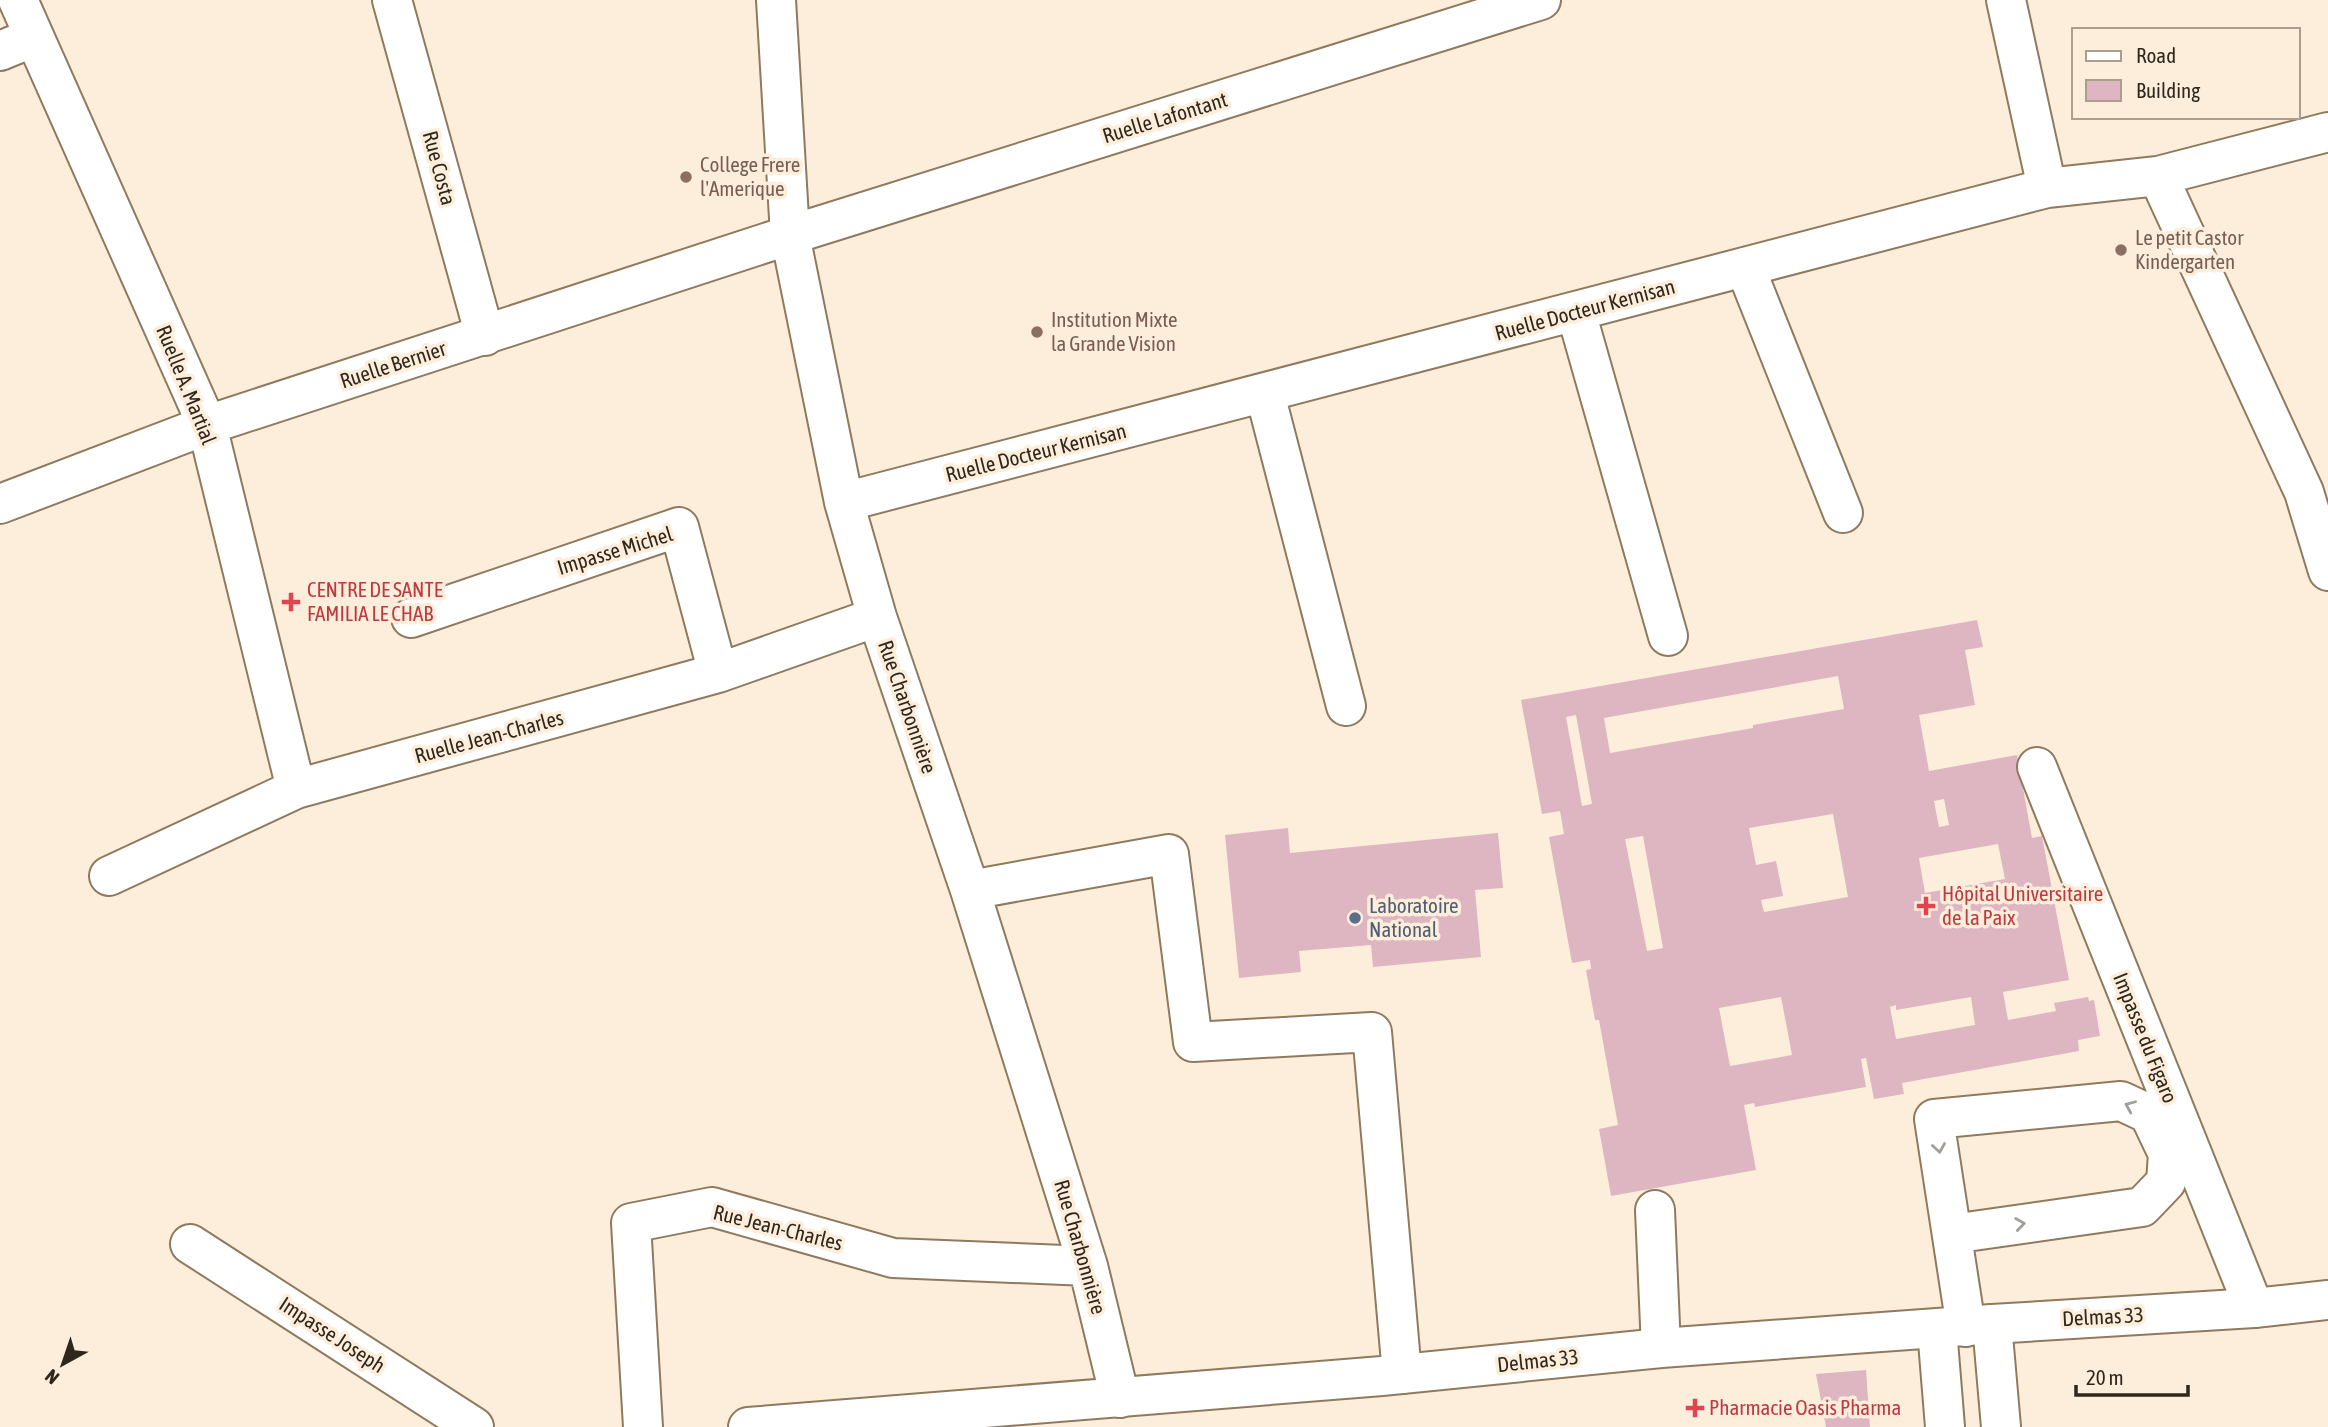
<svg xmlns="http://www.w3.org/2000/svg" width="2328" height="1427" viewBox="0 0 2328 1427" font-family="'Asap Condensed',sans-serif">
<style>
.building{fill:#ddb6c2;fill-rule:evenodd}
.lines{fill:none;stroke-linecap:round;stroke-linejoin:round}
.minor-casing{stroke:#8f7a5e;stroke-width:42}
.major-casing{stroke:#8f7a5e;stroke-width:42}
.minor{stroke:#fff;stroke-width:38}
.major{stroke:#fff;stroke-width:38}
.oneway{stroke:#a29e99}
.education-dot{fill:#8d6e63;stroke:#fdeedc;stroke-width:2.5}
.health-dot{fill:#e0444e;stroke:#fdeedc;stroke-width:2.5}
.service-dot{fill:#5c6f8a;stroke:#fdeedc;stroke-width:2.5}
.labels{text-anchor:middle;stroke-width:7;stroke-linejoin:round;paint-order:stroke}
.street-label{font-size:21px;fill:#30271c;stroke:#fdeedc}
.education-label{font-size:21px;fill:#785e54;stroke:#fdeedc;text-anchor:start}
.health-label{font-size:21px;fill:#be3a42;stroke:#fdeedc;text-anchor:start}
.service-label{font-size:21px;fill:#4e5e75;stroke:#fdeedc;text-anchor:start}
</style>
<rect width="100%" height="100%" fill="#fdeedc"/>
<path class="building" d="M1977,620l6,27 -18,3 10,55 -56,10 10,56 88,-16 15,83 10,-2 27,144 -66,12 5,28 48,-9 -2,-8 34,-6 1,4 5,-1 6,36 -22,4 1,11 -177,32 2,11 -30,5 -8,-41 -5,1 5,28 -111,20 -1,-4 -10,2 12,65 -145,26 -12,-67 19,-4 -19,-105h-4l-9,-50 5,-1 -1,-9 -18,3 -23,-126 15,-3 -4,-23 -18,3 -21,-114zM1838,676l6,33 -91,16v3l-143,25 -6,-35zM1576,715l16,89 -10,2 -16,-89zM1944,799l5,26 -10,2 -5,-26zM1833,814l15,83 -84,15 -3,-12 22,-4 -7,-35 -20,4 -7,-37zM1643,836l20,112 -16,3 -22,-112zM1998,844l7,35 -80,14 -6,-35zM1781,997l11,58 -62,11 -11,-58zM1971,997l4,28 -79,14 -6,-32 6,-2v5z
M1288,828l2,25 208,-20 5,55 -28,2 6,67 -108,10 -2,-22 -72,6 2,21 -62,6 -14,-143z
M1866,1370l4,57h-44l-10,-53z"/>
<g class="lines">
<defs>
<path id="minor" d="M18,0l189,425 89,364
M392,0l93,336
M776,0l14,235 54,267 33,115 93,273 118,376 32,132
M2006,0l41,188
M0,51l34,-14
M2158,176l146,316 24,79
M1745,267l98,246
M1576,312l92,324
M1265,394l81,312
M844,502l1203,-314 111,-12 170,-44
M0,504l207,-79 583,-190 751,-235
M411,618l268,-91 39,146
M2037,767l217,541
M109,876l187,-87 422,-116 159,-56
M970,890l199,-36 24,188 179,-10 30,342
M1655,1210l6,138
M1952,1234l190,-27 24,-25 2,-28 -19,-40 -28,-13 -187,18 32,208
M190,1244l284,183
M1992,1324l9,103
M1937,1329l8,98
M643,1427l-12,-204 81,-16 181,51 195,8"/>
<path id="major" d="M748,1427l634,-51 279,-28 331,-24 262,-16 74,-8"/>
</defs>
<use href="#minor" class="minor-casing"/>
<use href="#major" class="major-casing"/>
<use href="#minor" class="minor"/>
<use href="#major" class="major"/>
</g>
<defs><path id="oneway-chevron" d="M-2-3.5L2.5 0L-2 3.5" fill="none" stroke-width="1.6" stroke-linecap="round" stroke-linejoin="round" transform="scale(1.75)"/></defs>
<g class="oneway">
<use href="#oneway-chevron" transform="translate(2130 1106) rotate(-157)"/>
<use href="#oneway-chevron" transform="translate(1939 1148) rotate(81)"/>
<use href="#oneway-chevron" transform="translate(2020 1224) rotate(-8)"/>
</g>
<g class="education-dot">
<circle cx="686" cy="177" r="7"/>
<circle cx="2121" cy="250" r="7"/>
<circle cx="1037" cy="332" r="7"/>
</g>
<g class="health-dot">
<path d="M287.5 591.5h7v7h7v7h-7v7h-7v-7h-7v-7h7z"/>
<path d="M1922.5 895.5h7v7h7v7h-7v7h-7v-7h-7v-7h7z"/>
<path d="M1691.5 1397.5h7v7h7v7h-7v7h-7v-7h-7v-7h7z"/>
</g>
<circle class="service-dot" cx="1355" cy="918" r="7"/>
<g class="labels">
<g class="street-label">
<text transform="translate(1165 118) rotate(-17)" y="7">Ruelle Lafontant</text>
<text transform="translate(439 168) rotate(75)" y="7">Rue Costa</text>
<text transform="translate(1585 310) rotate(-15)" y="7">Ruelle Docteur Kernisan</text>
<text transform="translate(393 365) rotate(-18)" y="7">Ruelle Bernier</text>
<text transform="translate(186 385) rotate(68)" y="7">Ruelle A. Martial</text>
<text transform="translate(1036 453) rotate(-14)" y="7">Ruelle Docteur Kernisan</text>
<text transform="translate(615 551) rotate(-17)" y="7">Impasse Michel</text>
<text transform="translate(907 707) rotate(71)" y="7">Rue Charbonnière</text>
<text transform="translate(489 737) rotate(-15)" y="7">Ruelle Jean-Charles</text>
<text transform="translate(2145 1038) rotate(68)" y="7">Impasse du Figaro</text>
<text transform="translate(778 1228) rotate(14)" y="7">Rue Jean-Charles</text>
<text transform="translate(1080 1247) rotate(74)" y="7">Rue Charbonnière</text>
<text transform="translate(2103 1317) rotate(-3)" y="7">Delmas 33</text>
<text transform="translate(332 1335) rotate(33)" y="7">Impasse Joseph</text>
<text transform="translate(1538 1361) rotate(-6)" y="7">Delmas 33</text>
</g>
<g class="education-label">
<text x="700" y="172">College Frere<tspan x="700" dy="24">l'Amerique</tspan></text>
<text x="2135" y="245">Le petit Castor<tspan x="2135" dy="24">Kindergarten</tspan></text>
<text x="1051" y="327">Institution Mixte<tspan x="1051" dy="24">la Grande Vision</tspan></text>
</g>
<g class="health-label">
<text x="307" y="597">CENTRE DE SANTE<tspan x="307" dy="24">FAMILIA LE CHAB</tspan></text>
<text x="1942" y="901">Hôpital Universitaire<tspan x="1942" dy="24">de la Paix</tspan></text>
<text x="1709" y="1415">Pharmacie Oasis Pharma</text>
</g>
<g class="service-label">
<text x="1369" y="913">Laboratoire<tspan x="1369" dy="24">National</tspan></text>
</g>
</g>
<rect x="2072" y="28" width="228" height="91" fill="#fdeedc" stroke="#ab9e8f" stroke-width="2"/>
<rect x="2086" y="51" width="35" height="10" fill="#ffffff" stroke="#ab9e8f" stroke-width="2"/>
<text x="2136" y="63" font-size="21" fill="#30271c">Road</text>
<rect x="2086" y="80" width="35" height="21" fill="#ddb6c2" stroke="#ab9e8f" stroke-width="2"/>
<text x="2136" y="98" font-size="21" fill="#30271c">Building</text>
<g transform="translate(63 1364) rotate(220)" stroke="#fdeedc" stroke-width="5" paint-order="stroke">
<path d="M0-5L12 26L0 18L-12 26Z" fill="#30271c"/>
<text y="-10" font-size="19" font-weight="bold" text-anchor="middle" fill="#30271c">N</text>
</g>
<path d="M2076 1385v10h112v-10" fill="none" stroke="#30271c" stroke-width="3.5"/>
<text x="2086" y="1385" font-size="21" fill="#30271c" stroke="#fdeedc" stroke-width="5" paint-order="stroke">20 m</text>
</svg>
